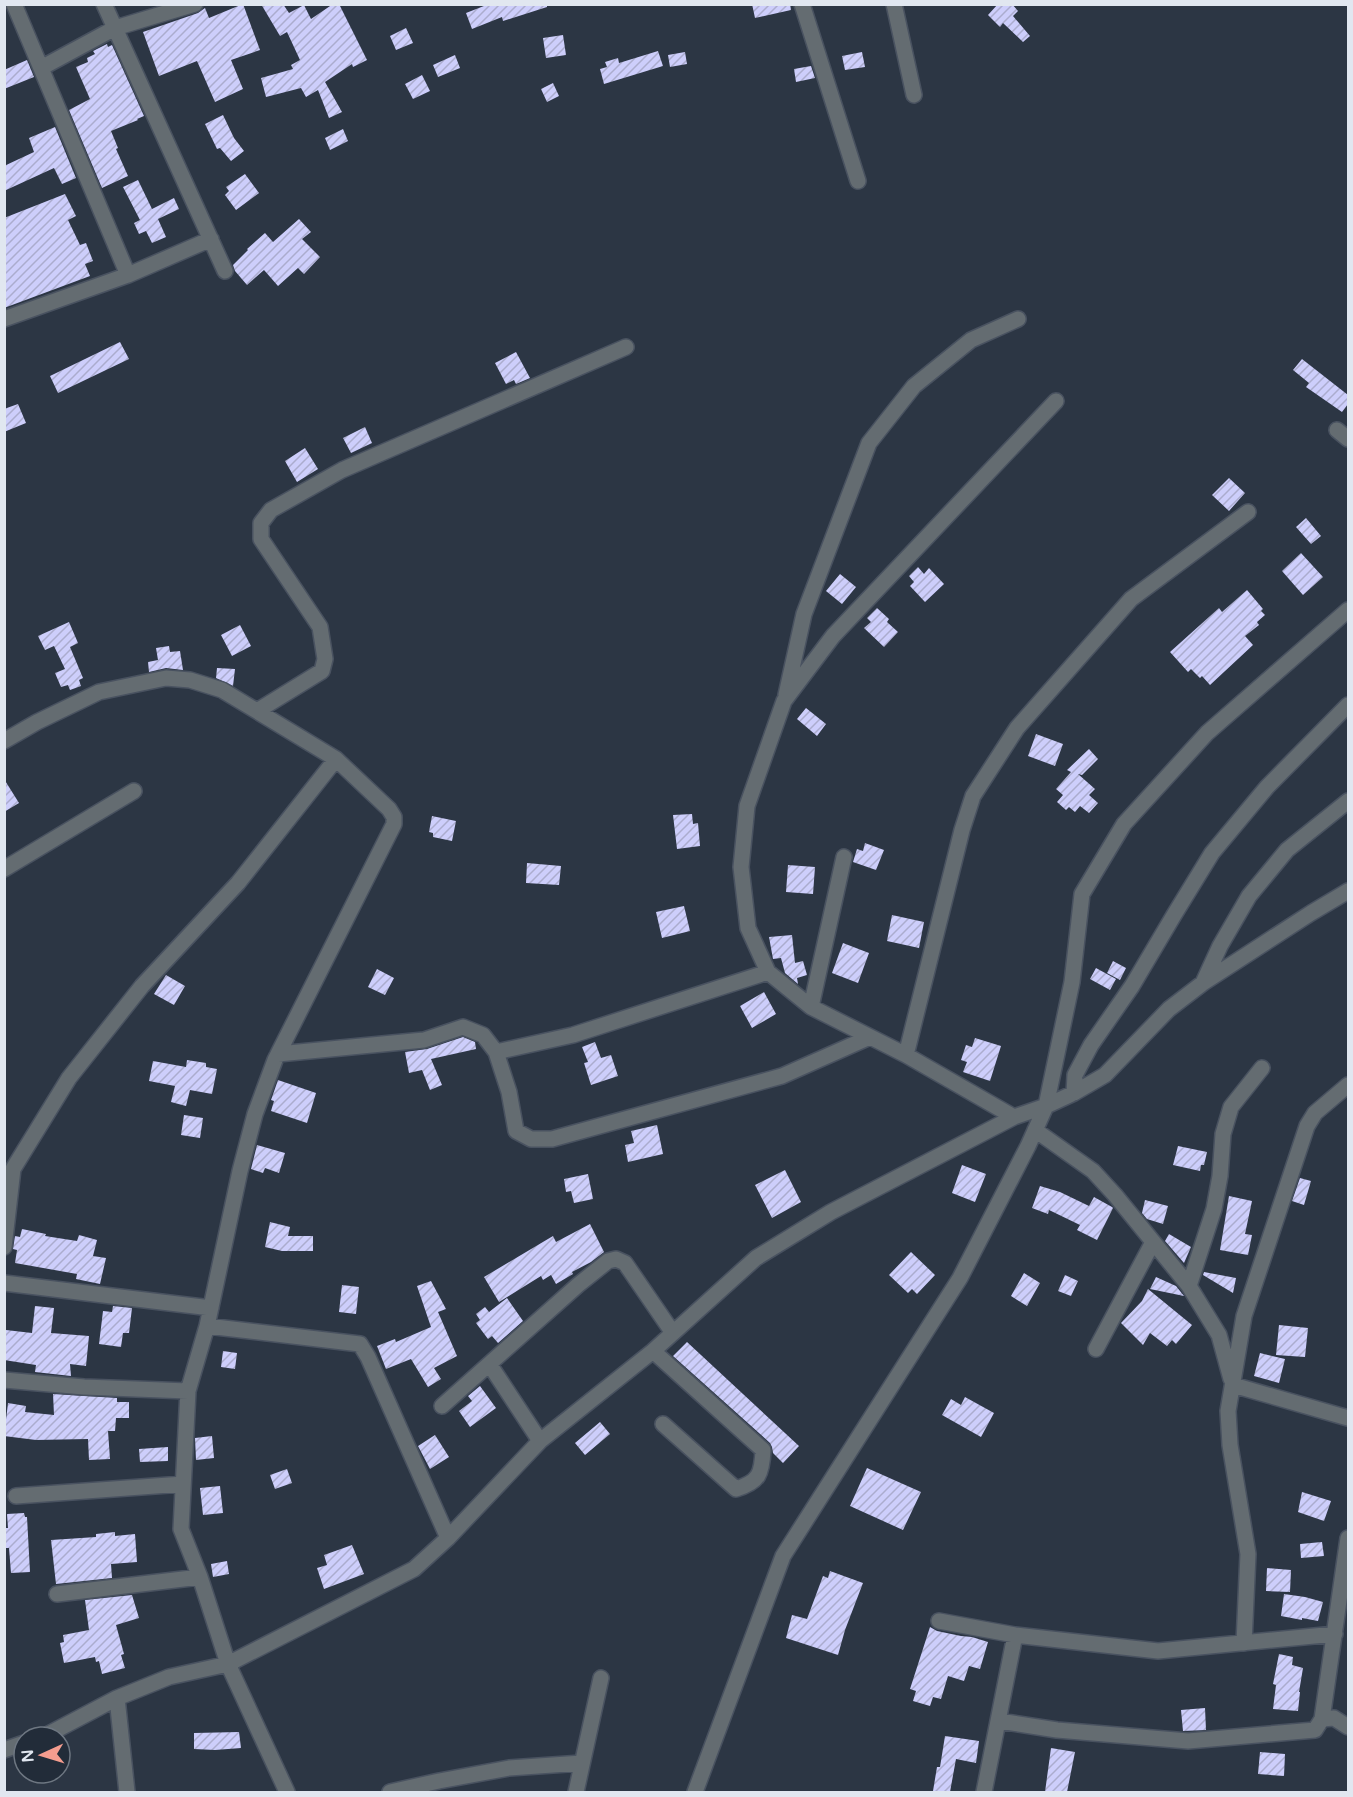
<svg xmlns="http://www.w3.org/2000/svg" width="1353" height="1797" viewBox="0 0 1353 1797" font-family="'Varela Round',sans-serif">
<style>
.building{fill:url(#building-hatch)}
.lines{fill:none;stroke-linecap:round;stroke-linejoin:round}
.minor-casing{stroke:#495260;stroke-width:18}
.minor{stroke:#646c71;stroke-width:15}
</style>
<defs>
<pattern id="building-hatch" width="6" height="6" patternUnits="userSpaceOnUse" patternTransform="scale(1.5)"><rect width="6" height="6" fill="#cdcefb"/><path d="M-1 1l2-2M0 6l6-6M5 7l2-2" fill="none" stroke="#abacce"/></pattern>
</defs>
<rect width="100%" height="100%" fill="#2c3644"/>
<path class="building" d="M243,4l17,46 -29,10 12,29 -28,13 -18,-41 -38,15 -16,-44 55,-19 7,-5 4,10z
M261,4h22l6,9 15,-8 7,14 22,-15h6l28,56 -14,7 -1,-3 -27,18 17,30 -13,6 -11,-28 -12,7 -5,-9 -35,9 -5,-19 32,-9 -2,-4 9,-5 -13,-28 -7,4z
M489,4h58v3l-44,14 -1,-4 -30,12 -6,-16z
M752,4h38l1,6 -36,8z
M998,4h14l6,7 -5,5 17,20 -7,6 -20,-19 -3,4 -12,-12z
M406,28l7,15 -17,7 -6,-14z
M563,35l3,20 -20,3 -3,-20z
M107,44l1,3 4,-2 32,71 -7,3 1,1 -27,11 7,17 -2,1 12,27 -26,12 -33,-78 21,-11 -14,-32 12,-5 -1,-4 8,-4 -2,-3z
M658,51l5,15 -59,18 -4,-15 7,-2 -2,-5 13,-4 1,5z
M685,52l2,12 -17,3 -2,-12z
M862,52l3,15 -20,3 -3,-14z
M455,55l5,13 -22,9 -5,-12z
M27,60l7,17 -30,12v-19z
M811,66l4,12 -19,4 -2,-13z
M422,75l8,16 -17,8 -8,-15z
M553,83l6,13 -12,6 -6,-13z
M223,115l11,23 10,13 -13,10 -11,-13 -3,1 -12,-25z
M55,127l21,51 -14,6 -8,-16 -50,23v-25l30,-14 -5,-14z
M343,129l5,12 -18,9 -5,-12z
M245,174l14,19 -23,17 -11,-15 4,-4 -3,-4z
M138,180l14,29 22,-11 5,11 -21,10 8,18 -14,6 -6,-12 -7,3 -5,-11 6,-3 -17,-33z
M65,194l11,22 -8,4 12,25 6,-2 7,18 -8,3 5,12 -86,32v-90z
M299,219l12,13 -9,7 18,18 -16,17 -6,-6 -20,18 -14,-16 -17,15 -12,-14 -2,-6 15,-15 -1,-1 18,-16 8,9z
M120,342l9,17 -71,34 -8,-17z
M516,352l14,26 -14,6 -2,-4 -8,4 -11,-21z
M1302,359l46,36v9l-6,8 -36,-25 3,-4 -16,-13z
M18,404l8,19 -22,9v-23z
M365,427l7,16 -21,10 -8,-15z
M305,448l13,21 -21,13 -12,-21z
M1229,478l16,15 -16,18 -17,-16z
M1306,518l15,18 -10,8 -15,-17z
M1301,553l22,24 -20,18 -21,-24z
M918,567l6,7 5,-6 15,16 -19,18 -15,-16 4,-4 -5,-6z
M840,574l16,13 -14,17 -16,-13z
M1247,590l16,19 -2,2 4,4 -8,7 2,3 -14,11 8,9 -43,40 -8,-9 -2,2 -9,-9 -3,3 -18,-20 49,-44 3,4z
M877,608l12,11 -2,3 11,10 -14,15 -20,-19 7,-6 -4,-4z
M69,622l9,21 -8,4 13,31 -4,2 2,6 -11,4 -2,-5 -7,2 -6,-14 10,-4 -11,-23 -9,4 -7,-14z
M240,625l11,21 -19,10 -11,-21z
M169,646l1,6 10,-1 3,19 -17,-2 -17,4 -1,-10 10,-2 -2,-12z
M217,668l18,1 -2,17 -17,-8z
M806,708l20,16 -9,12 -20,-17z
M1036,734l27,10 -8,22 -27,-10z
M1089,749l9,10 -16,16 -4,-1 17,15 -6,6 9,8 -9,10 -9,-7 -5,6 -6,-5 -3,3 -9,-8 6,-7 -7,-6 15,-17 -4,-2z
M4,779l15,24 -15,9z
M692,814l1,10 5,-1 2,23 -23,3 -4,-34z
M432,816l24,5 -4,20 -19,-4v-4l-4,-1z
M865,843l19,7 -8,20 -23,-8 4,-13 6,2z
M527,863l34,3 -2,19 -33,-2z
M788,865l27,2 -2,27 -27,-2z
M684,906l6,25 -28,7 -6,-26z
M892,915l32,7 -5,26 -32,-7z
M792,935l3,28 8,-2 4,14 -10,3 1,6 -13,-11 -4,-15 -8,1 -4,-22z
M843,943l26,10 -11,30 -26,-10z
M1113,961l13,7 -6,12 -13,-7z
M1096,968l20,11 -6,11 -20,-11z
M377,969l17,9 -9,17 -17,-8z
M166,975l19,11 -11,19 -20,-11z
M764,992l12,22 -24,14 -12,-22z
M463,1037l12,5 1,7 -45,10 11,26 -12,5 -8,-20 -13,3 -4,-21 22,-3z
M975,1038l26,8 -11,35 -27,-9 4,-10 -6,-2 5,-15 6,2z
M595,1042l6,16 10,-3 7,21 -27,9 -7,-22 4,-1 -6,-15z
M187,1060l19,3v4l11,2 -5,25 -22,-4 -4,16 -15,-4 4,-16 -26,-5 4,-20 33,6z
M278,1080l38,13 -9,30 -36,-12 3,-10 -3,-1z
M184,1115l19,3 -3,20 -19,-3z
M657,1125l6,29 -35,8 -3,-17 9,-2 -3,-12z
M257,1145l28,8 -6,20 -14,-5 -2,5 -12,-4z
M1178,1146l29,6 -3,13h-3l-1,6 -27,-6z
M962,1165l24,9 -11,28 -23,-9z
M785,1170l16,32 -29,16 -17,-33z
M588,1174l5,25 -19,4 -3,-12 -5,1 -2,-13z
M1300,1178l11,3 -7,24 -12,-4z
M1040,1186l20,6 29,14 5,-9 18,10 1,1 -16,32 -20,-10 3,-5 -31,-15 -1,4 -16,-6z
M1229,1196l23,5 -7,33 7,1 -4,20 -28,-5z
M1145,1200l23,6 -5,18 -16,-5 -5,-6z
M270,1222l20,5 -2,9h25v15h-31l-17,-4z
M590,1224l14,28 -13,10 -19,10 1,2 -17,10 -5,-9 -8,5 -2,-4 -42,26 -15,-25 69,-41 3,6z
M22,1229l24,5 -1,2 32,5 2,-6 18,5 -4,16 13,2 -6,26 -24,-5 1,-5 -62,-11 2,-13 -4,-1 2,-13 5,1z
M1169,1234l22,13 -7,16 -19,-22z
M911,1252l24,23 -18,19 -5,-5 -4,4 -19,-18z
M1204,1272l32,6 -3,15 -30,-18z
M1024,1273l16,10 -13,23 -16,-10z
M1065,1275l13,6 -7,15 -13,-5z
M1156,1277l20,9 8,10 -34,-7z
M431,1281l15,28 -8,3 19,44 -23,12 7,11 -13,8 -17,-28 -25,10 -9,-23 18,-7 1,3 35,-15 -14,-41z
M342,1285l17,2 -3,27 -17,-2z
M1148,1289l44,36 -16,19 -4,-4 -5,6 -17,-13 -7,12 -22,-22 21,-22z
M507,1298l16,23 -25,22 -6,-7 -4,3 -12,-16 4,-3 -4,-6 9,-7 4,5z
M35,1306l19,2 -3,25 38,3 -3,30 -16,-2 1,12 -36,-4 1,-7 -32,-5v-22l2,-8 26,3z
M113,1306l19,2 -3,25h-6l-2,14 -22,-3 4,-33 9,1z
M1279,1325l29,3 -3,29 -29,-2z
M687,1342l112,104 -16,17 -10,-10 -1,-6 -2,-4 -97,-87z
M223,1351l14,2 -2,16 -14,-2z
M1260,1353l25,6 -6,24 -25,-7z
M480,1386l16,22 -26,19 -11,-16 13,-10 -4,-5z
M53,1394l64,4v4h12v16h-13l-1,13h-7l2,28 -21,1 -1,-21 -52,1 -32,-4 4,-33 18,3 -1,6 29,3z
M965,1397l29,16 -13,24 -39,-22 9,-16 10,6z
M600,1422l10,12 -25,21 -10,-12z
M435,1435l14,22 -19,12 -12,-23z
M212,1436l2,22 -18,2 -1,-22z
M168,1447v14l-28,1 -1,-13z
M867,1468l54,24 -18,38 -53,-24z
M287,1469l5,14 -17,6 -5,-14z
M220,1486l3,27 -20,2 -3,-27z
M1302,1492l29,9 -7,20 -26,-9z
M24,1513l1,4h2l3,55 -19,1 -2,-25h-4l-1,-20h4l-1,-14z
M115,1532v4l20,-2 2,28 -26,2 1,14 -56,6 -5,-44 45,-3v-3z
M1322,1542l2,14 -23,2 -1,-14z
M352,1545l12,29 -40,15 -7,-21 10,-3 -3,-10z
M227,1561l2,13 -16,3 -2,-13z
M1267,1568l24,2 -1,22 -24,-1z
M830,1571l33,12 -18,47 -7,25 -52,-17 6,-23 15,4 16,-43 5,2z
M1284,1594l21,3 18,5 -5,19 -16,-3v2l-21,-4z
M132,1595l7,23 -23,7 8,29 -3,1 4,13 -23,6 -3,-13 -3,1 -1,-5 -31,6 -4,-20 4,-1 -1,-7 26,-5 -4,-30z
M930,1627l7,4 24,5 11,1 16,5 -8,27 -11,-3 -5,15 -16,-5 -7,23 -8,-2 -3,9 -17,-5 3,-10 -6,-2z
M1279,1654l14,3 -1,8 11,3 -4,24h1l-2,19 -25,-2 3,-24 -3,-1z
M1205,1708l1,22 -23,1 -2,-21z
M239,1732l2,16 -26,2 -21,-1v-16z
M945,1736l34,5 -3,22 -20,-4 -6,33 -17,-1 4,-24h3z
M1051,1748l24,4 -8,40h-22z
M1260,1752l25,2 -1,22 -26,-2z"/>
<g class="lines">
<defs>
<path id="minor" d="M14,4l114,271
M104,4l121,267
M802,4l56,177
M894,4l20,91
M41,68l74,-40 80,-24
M4,319l124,-44 83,-36
M1337,430l11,9
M786,695l18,-81 65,-171 45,-57 57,-46 47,-21
M257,711l65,-40 3,-12 -5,-32 -59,-88v-16l10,-13 71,-40 284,-123
M4,741l33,-19 62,-30 67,-14 24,2 32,10 114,69 53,50 5,8v7l-119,236 -20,54 -15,57 -33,155 -19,65 -7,138 19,48 28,87 59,128
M4,869l130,-78
M1203,983l17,-37 29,-50 38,-46 61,-49
M811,1007l33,-150
M496,1052l77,-17 195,-63
M278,1054l146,-14 39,-13 20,8 13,17 13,40 7,39 15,8h21l230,-63 88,-39
M906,1055l56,-225 11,-34 44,-68 114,-129 117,-87
M1074,1093l1,-18 16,-30 41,-59 42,-71 38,-62 55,-66 81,-82
M1014,1117l-108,-62 -95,-48 -43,-35 -20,-44 -7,-61 6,-61 37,-105 49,-65 223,-235
M1035,1130l58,41 22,24 74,91 30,49 12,44
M4,1247l9,-78 56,-91 73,-92 96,-103 98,-124
M4,1283l207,25
M1189,1286l25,-77 6,-33 3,-42 8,-27 31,-39
M207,1326l153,18 8,13 80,181
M1096,1349l57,-107
M653,1351l110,99c-1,24 -4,32 -27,39l-73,-65
M490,1365l50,76
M4,1380l80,7 104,4
M1233,1385l115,33
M442,1406l136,-121 30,-24 8,-2 9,4 48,70
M16,1496l167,-12
M57,1594l143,-17
M939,1621l76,14 143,16 177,-17
M1244,1643l4,-89 -18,-109 -2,-34 16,-95 63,-190 8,-13 33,-28
M117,1698l10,94
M1322,1719l12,-1 14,9
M999,1721l58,9 131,11 127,-11 7,-11 26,-181
M43,1737l74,-39 52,-21 59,-13 186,-95 34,-31 92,-97 113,-90 103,-93 75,-46 183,-95 32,-11 28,-13 31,-18 64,-66 34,-26 108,-70 37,-22
M4,1750l20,-7
M390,1792l49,-11 70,-13 73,-5
M576,1792l25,-114
M695,1792l88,-236 177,-278 68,-132 18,-40 26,-124 10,-88 42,-70 83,-91 141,-123
M984,1792l31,-157"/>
</defs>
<use href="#minor" class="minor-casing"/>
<use href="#minor" class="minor"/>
</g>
<rect width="1353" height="1797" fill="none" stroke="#e1e7f0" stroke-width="12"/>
<g transform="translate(42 1755) rotate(266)"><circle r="28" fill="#222c39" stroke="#6e7782" stroke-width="1.5"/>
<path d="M0-4.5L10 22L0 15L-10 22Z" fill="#f59d8f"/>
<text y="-9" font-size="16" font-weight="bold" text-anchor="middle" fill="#e1e7f0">N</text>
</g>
</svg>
